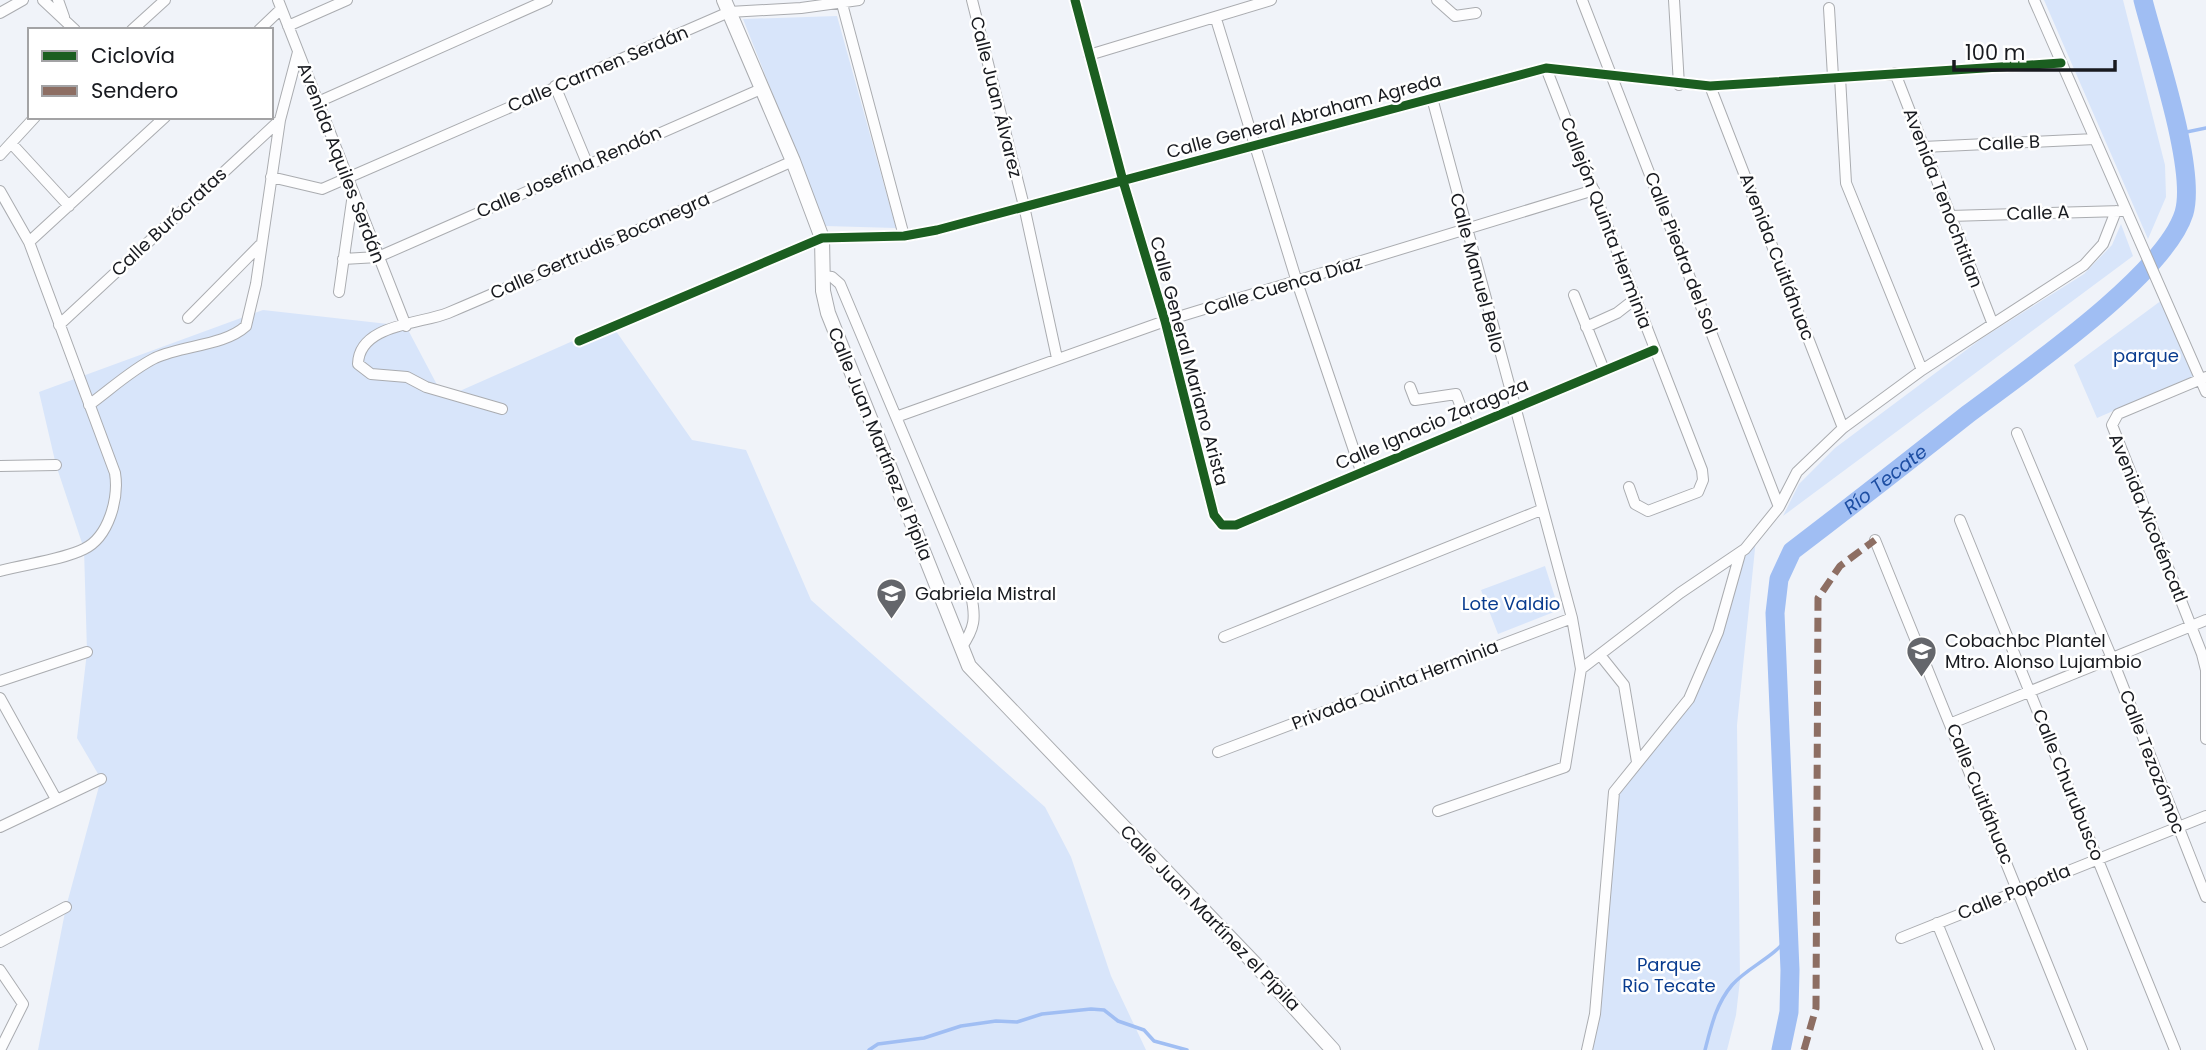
<svg xmlns="http://www.w3.org/2000/svg" width="2206" height="1050" viewBox="0 0 2206 1050" font-family="Poppins,sans-serif">
<style>
.green{fill:#d8e5fa}
.lines{fill:none;stroke-linecap:round;stroke-linejoin:round}
.stream{stroke:#a0bef3;stroke-width:3.5}
.river{stroke:#a0bef3;stroke-width:19}
.minor-casing{stroke:#aaacb0;stroke-width:12}
.major-casing{stroke:#aaacb0;stroke-width:16}
.minor{stroke:#fdfdfe;stroke-width:10}
.major{stroke:#fdfdfe;stroke-width:14}
.quiet{stroke:#8d6e63;stroke-width:7;stroke-dasharray:14 7;stroke-linecap:butt}
.cycleway-casing{stroke:#fff;stroke-width:13}
.cycleway{stroke:#1b5e20;stroke-width:9}
.labels{text-anchor:middle;stroke-width:5;stroke-linejoin:round;paint-order:stroke}
.street-label{font-size:18px;fill:#181a1f;stroke:#fff}
.park-label{font-size:18px;fill:#093c8f;stroke:#fff}
.poi-label{font-size:18px;fill:#181a1f;stroke:#fff;text-anchor:start}
.water-label{font-size:19px;font-style:italic;fill:#1d4ea3;stroke:#fff}
</style>
<rect width="100%" height="100%" fill="#f0f3f9"/>
<path class="green" d="M2044,0h79l42,165 1,32 -18,42z
M837,16l59,212 -71,-2 -82,-207z
M2121,224l12,32 -350,260 16,-32 36,-36 146,-109 103,-65 28,-29z
M2162,300l32,76 -97,42 -23,-53z
M263,310l143,16 38,72 167,-74 81,116 54,10 65,150 234,207 26,50 40,119 35,74h-1108l28,-143 35,-128 -24,-41 10,-86 -3,-103 -28,-84 -17,-73z
M1756,539l-19,186 3,255 -4,35 -9,35h-143l10,-39 24,-223 83,-112 34,-102z
M1545,566l14,44 -61,24 -17,-44z"/>
<g class="lines">
<path class="stream" d="M2177,134l29,-6
M869,1050l9,-6 46,-6 37,-12 35,-5 21,1 25,-8 49,-5 13,1 14,11 26,9 10,11 33,9
M1705,1050c6,-23 11,-46 27,-65 17,-19 42,-27 57,-49"/>
<path class="river" id="s1" d="M1781,1050l8,-38 1,-42 -15,-357 4,-34 13,-28c59,-45 118,-91 176,-137 54,-41 197,-139 216,-201 13,-44 -29,-165 -41,-213"/>
<defs>
<path id="minor" d="M43,0l32,30
M58,0l6,17
M278,0l128,326
M841,0l63,236
M972,0l52,206 33,152
M1075,0l48,181 42,140 49,194 8,10h14l418,-175
M1437,0l18,16 21,-3
M1582,0l197,507
M1674,0l5,85
M2034,0l172,392
M1829,8l4,69
M0,13l23,-13
M1216,19l81,263 64,189
M288,26l59,-26
M132,30l33,-30
M259,30l22,-21
M1089,55l182,-55
M1546,68l156,402 1,10 -5,12 -50,19 -13,-7 -6,-17
M1895,73l97,249
M1840,77l6,106 76,187
M555,86l32,77
M1710,86l133,342
M1432,98l140,520 9,51 -16,98 -127,44
M318,102l229,-102
M11,143l58,63
M1923,147l172,-8
M0,155l35,-38
M271,177l51,12 407,-177 72,-4 58,-8
M0,191l29,51 86,231c4,25 -6,64 -31,76 -22,11 -59,15 -84,22
M1950,216l172,-5
M29,242l136,-125
M343,259l35,-2 383,-168
M823,276l9,1 8,7 131,311c5,23 4,33 -10,53
M339,292l14,-98
M1574,295l30,75
M188,318l72,-73
M59,325l221,-205
M1586,327l31,-14 18,-14
M579,341l243,-103 82,-2 33,-6 609,-162 164,18 351,-23
M2206,377l-88,37 -6,11 90,229 4,16v69
M1410,387l5,13 41,-6 12,32
M89,405c22,-16 42,-35 66,-47 28,-13 69,-12 91,-32l10,-42 24,-164 18,-68
M502,409l-76,-22 -19,-10 -36,-3 -13,-10c1,-40 63,-40 90,-51 116,-49 230,-101 345,-152
M896,417l269,-96 429,-131
M2017,433l94,223 95,241
M0,466l56,-1
M1960,520l215,530
M1875,540l207,510
M1224,637l317,-127
M1600,655l24,30 13,77
M1581,669l99,-76 65,-44 34,-42 18,-35 46,-44 79,-58 162,-105 19,-21 13,-33
M0,681l87,-29
M0,698l56,101
M1952,723l254,-103
M1218,752l354,-134
M0,827l101,-48
M1937,923l52,127
M1901,938l305,-122
M0,942l66,-35
M0,970l23,34 -23,46
M1587,1050l8,-36 19,-222 75,-93 29,-67 22,-78"/>
<path id="major" d="M724,0l69,161 29,77 1,53 5,22 141,353 286,298 78,86"/>
</defs>
<use href="#minor" class="minor-casing"/>
<use href="#major" class="major-casing"/>
<use href="#minor" class="minor"/>
<use href="#major" class="major"/>
<path class="quiet" d="M1804,1050l12,-42 2,-410 22,-32 35,-26"/>
<defs>
<path id="cycleway" d="M1075,0l48,181 42,140 49,194 8,10h14l418,-175
M579,341l243,-103 82,-2 33,-6 609,-162 164,18 351,-23"/>
</defs>
<use href="#cycleway" class="cycleway-casing"/>
<use href="#cycleway" class="cycleway"/>
</g>
<defs>
<symbol id="school-pin" viewBox="-11 -11 22 30"><path d="M0 17L-7.5 6A9.5 9.5 0 1 1 7.5 6Z" fill="#64666b" stroke="#fff"/><path d="M0-5L7-2L0 1L-7-2ZM-4 1L0 2.5L4 1V4Q0 6-4 4Z" fill="#fff"/></symbol>
<symbol id="university-pin" viewBox="-11 -11 22 30"><path d="M0 17L-7.5 6A9.5 9.5 0 1 1 7.5 6Z" fill="#64666b" stroke="#fff"/><path d="M0-5L7-2L0 1L-7-2ZM-4 1L0 2.5L4 1V4Q0 6-4 4Z" fill="#fff"/></symbol>
</defs>
<g fill-rule="evenodd">
<use href="#school-pin" x="874" y="576" width="35" height="47"/>
<use href="#university-pin" x="1904" y="634" width="35" height="47"/>
</g>
<g class="labels">
<g class="street-label">
<text transform="translate(598 69) rotate(-23)" y="6">Calle Carmen Serdán</text>
<text transform="translate(996 97) rotate(76)" y="6">Calle Juan Álvarez</text>
<text transform="translate(1304 116) rotate(-15)" y="6">Calle General Abraham Agreda</text>
<text transform="translate(2009 143) rotate(-3)" y="6">Calle B</text>
<text transform="translate(341 163) rotate(69)" y="6">Avenida Aquiles Serdán</text>
<text transform="translate(569 172) rotate(-24)" y="6">Calle Josefina Rendón</text>
<text transform="translate(1943 198) rotate(69)" y="6">Avenida Tenochtitlan</text>
<text transform="translate(2038 213) rotate(-2)" y="6">Calle A</text>
<text transform="translate(169 222) rotate(-43)" y="6">Calle Burócratas</text>
<text transform="translate(1606 223) rotate(69)" y="6">Callejón Quinta Herminia</text>
<text transform="translate(600 246) rotate(-24)" y="6">Calle Gertrudis Bocanegra</text>
<text transform="translate(1681 253) rotate(69)" y="6">Calle Piedra del Sol</text>
<text transform="translate(1777 257) rotate(69)" y="6">Avenida Cuitláhuac</text>
<text transform="translate(1477 273) rotate(75)" y="6">Calle Manuel Bello</text>
<text transform="translate(1283 286) rotate(-17)" y="6">Calle Cuenca Díaz</text>
<text transform="translate(1189 361) rotate(75)" y="6">Calle General Mariano Arista</text>
<text transform="translate(1432 424) rotate(-23)" y="6">Calle Ignacio Zaragoza</text>
<text transform="translate(880 444) rotate(68)" y="6">Calle Juan Martínez el Pípila</text>
<text transform="translate(2148 518) rotate(68)" y="6">Avenida Xicoténcatl</text>
<text transform="translate(1395 685) rotate(-21)" y="6">Privada Quinta Herminia</text>
<text transform="translate(2152 762) rotate(69)" y="6">Calle Tezozómoc</text>
<text transform="translate(2068 785) rotate(68)" y="6">Calle Churubusco</text>
<text transform="translate(1980 794) rotate(68)" y="6">Calle Cuitláhuac</text>
<text transform="translate(2014 892) rotate(-22)" y="6">Calle Popotla</text>
<text transform="translate(1210 918) rotate(46)" y="6">Calle Juan Martínez el Pípila</text>
</g>
<g class="park-label">
<text x="2146" y="362">parque</text>
<text x="1511" y="610">Lote Valdio</text>
<text x="1669" y="971">Parque<tspan x="1669" dy="21">Rio Tecate</tspan></text>
</g>
<g class="poi-label">
<text x="915" y="600">Gabriela Mistral</text>
<text x="1945" y="647">Cobachbc Plantel<tspan x="1945" dy="21">Mtro. Alonso Lujambio</tspan></text>
</g>
<g class="water-label">
<text dy="7" stroke="none"><textPath href="#s1" startOffset="621">Río Tecate</textPath></text>
</g>
</g>
<rect x="28" y="28" width="245" height="91" fill="#ffffff" stroke="#a3a3a5" stroke-width="2"/>
<rect x="42" y="51" width="35" height="10" fill="#1b5e20" stroke="#a3a3a5" stroke-width="2"/>
<text x="91" y="63" font-size="21" fill="#181a1f">Ciclovía</text>
<rect x="42" y="86" width="35" height="10" fill="#8d6e63" stroke="#a3a3a5" stroke-width="2"/>
<text x="91" y="98" font-size="21" fill="#181a1f">Sendero</text>
<path d="M1954 60v10h161v-10" fill="none" stroke="#181a1f" stroke-width="3.5"/>
<text x="1965" y="60" font-size="21" fill="#181a1f" stroke="#ffffff" stroke-width="5" paint-order="stroke">100 m</text>
</svg>
